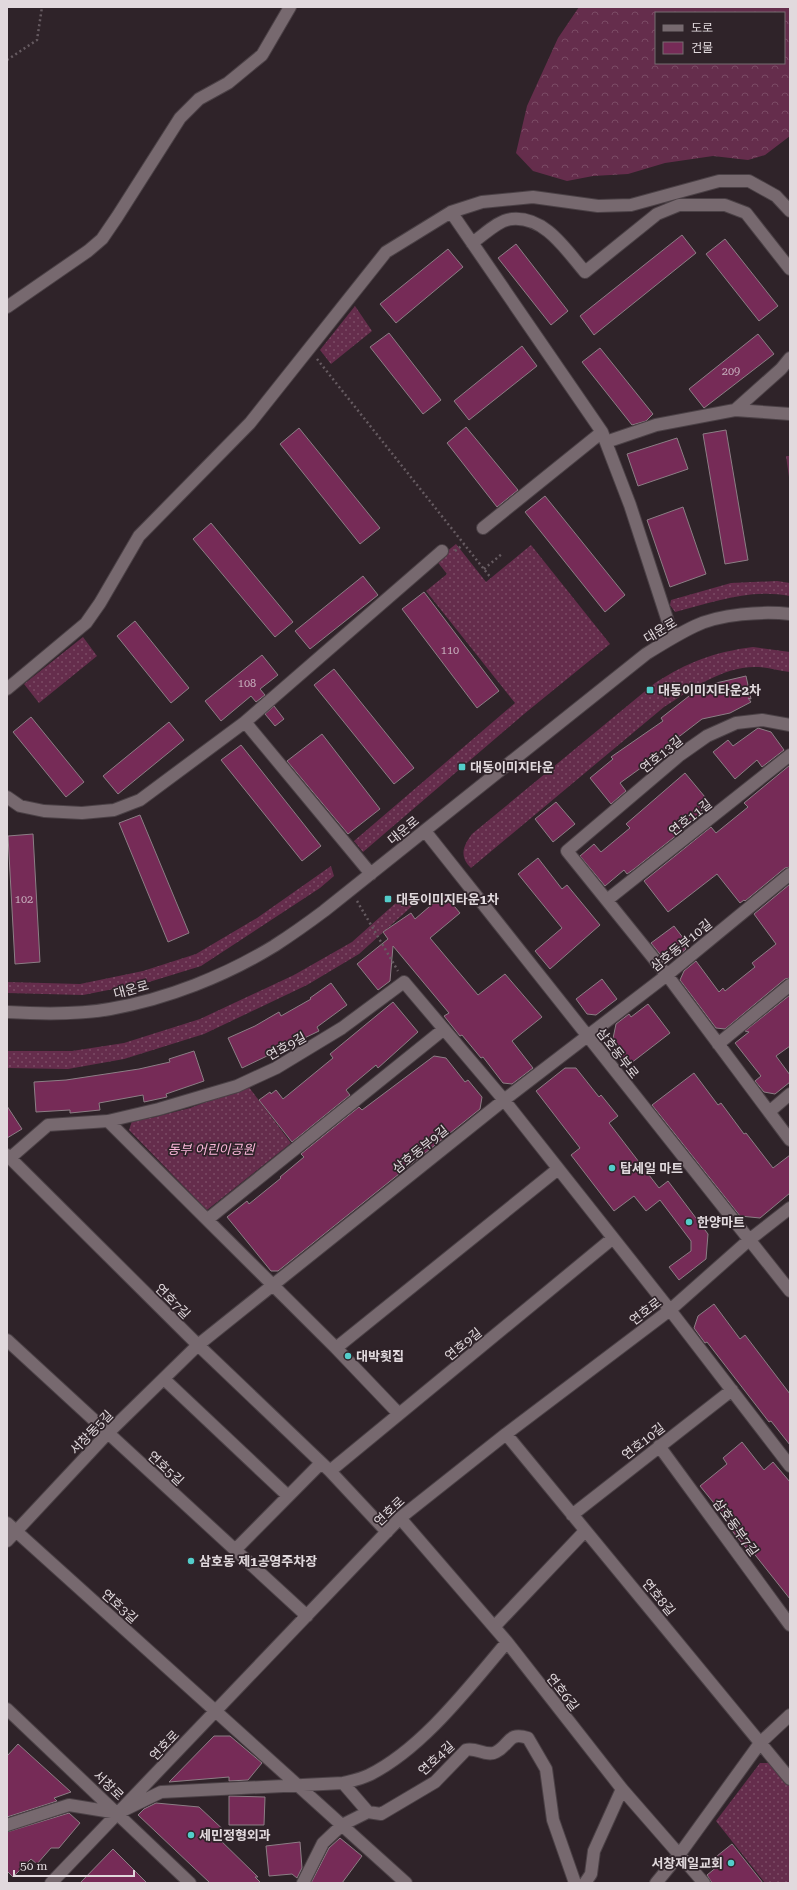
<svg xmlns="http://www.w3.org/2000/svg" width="797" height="1890" viewBox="0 0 797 1890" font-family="'Roboto Serif','Noto Sans KR',serif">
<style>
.grass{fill:url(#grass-dots)}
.forest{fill:url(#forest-crowns);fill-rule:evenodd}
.building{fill:#762b57;stroke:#8c7e85}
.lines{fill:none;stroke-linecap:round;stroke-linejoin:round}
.minor-casing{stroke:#4b4146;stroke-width:14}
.path{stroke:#665b61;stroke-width:2.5;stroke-dasharray:2 3;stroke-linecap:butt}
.minor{stroke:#77696f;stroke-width:12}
.poi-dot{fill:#53cdca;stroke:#2f2329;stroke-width:1.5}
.labels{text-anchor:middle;stroke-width:3.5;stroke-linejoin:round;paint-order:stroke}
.number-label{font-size:11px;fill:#c6aebc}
.street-label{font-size:13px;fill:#e1d9dd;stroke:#2f2329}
.poi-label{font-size:13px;font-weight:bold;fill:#e1d9dd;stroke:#2f2329;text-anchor:start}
.park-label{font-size:13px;font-style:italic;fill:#fbb8da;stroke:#2f2329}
</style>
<defs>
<pattern id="grass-dots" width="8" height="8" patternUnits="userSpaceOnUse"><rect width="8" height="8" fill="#652d4c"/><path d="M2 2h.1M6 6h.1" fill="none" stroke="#7b4b65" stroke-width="1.8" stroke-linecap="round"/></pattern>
<pattern id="forest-crowns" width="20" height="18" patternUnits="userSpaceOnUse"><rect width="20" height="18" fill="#652d4c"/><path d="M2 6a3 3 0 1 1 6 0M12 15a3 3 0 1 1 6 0" fill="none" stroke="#7b4b65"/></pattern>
</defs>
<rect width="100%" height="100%" fill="#2f2329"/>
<path class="grass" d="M355,306l17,25 -41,33 -11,-14z
M786,456h4v28z
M456,544l30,38 45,-37 79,99 -86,70 -161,138 -9,-11 161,-138 -89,-112 21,-17 -11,-14z
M777,581l13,2v13c-39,-8 -77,6 -115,16l-5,-7 1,-5 60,-17z
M83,637l14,19 -58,47 -15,-19z
M753,647l37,5v20c-10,-1 -21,-4 -31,-5 -35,-2 -67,22 -95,40l-193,161c-12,-12 -8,-22 1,-34l183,-151c33,-21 59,-31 98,-36z
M331,866l3,10 -14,12 -119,78 -52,16 -66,13 -76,-2v-11l73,2 63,-13 53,-17 61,-36z
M415,892l6,6 -62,56 -52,31 -103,49 -80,25 -56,10 -61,-1v-17h65l52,-8 76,-24 94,-44 58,-33 55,-49z
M248,1086l43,57 -84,67 -78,-80 3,-9 23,-4 35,-9z
M760,1763h11l19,23v97h-25l-49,-62z"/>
<path class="forest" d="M579,7h211v129l-25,19 -17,5 -35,-4 -48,7 -37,11 -35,2 -26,5 -34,-10 -17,-18 11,-47 31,-68zM656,13h128v50h-128z"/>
<path class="building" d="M682,235l14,18 -102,82 -14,-19z
M725,239l53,67 -19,15 -53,-67z
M516,244l52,67 -17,14 -53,-67z
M448,249l15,18 -67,56 -16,-19z
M389,333l52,67 -18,14 -53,-67z
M758,334l16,20 -70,54 -15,-19z
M522,346l15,20 -68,54 -15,-19z
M600,348l53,66 -7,7 -14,4 -50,-63z
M466,427l52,63 -21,17 -50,-64z
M299,428l81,100 -20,16 -80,-100z
M726,430l22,130 -23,4 -22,-130z
M677,438l11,31 -50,17 -11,-32z
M545,496l80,99 -20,17 -80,-100z
M683,507l23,67 -36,13 -23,-67z
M211,523l82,99 -18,15 -82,-98z
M363,576l15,19 -68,54 -15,-18z
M424,592l75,99 -22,17 -75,-99z
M135,621l54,67 -18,15 -54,-67z
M262,655l16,20 -18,14 5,6 -9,7 -5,-6 -30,25 -16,-20z
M334,669l80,99 -20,16 -80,-99z
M746,676l5,23 -3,-1 3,4 -21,11 -28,6 -30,23 2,2 -54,39 6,8 -15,13 -21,-26 23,-19 -2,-2 52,-36 -2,-3 28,-22 27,-13z
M274,706l10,13 -9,7 -10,-12z
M31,717l53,65 -18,15 -53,-65z
M169,722l15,18 -66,54 -15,-18z
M758,728l13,4 13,18 -22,17 -5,-7 -22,19 -22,-27 15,-12 5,6z
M322,734l58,75 -32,25 -61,-73z
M241,745l80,101 -19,15 -81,-101z
M790,765v102l-5,1 -40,33 -1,-1 -4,3 -23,-29 -49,38 -24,-31 67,-54 5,6 32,-26 -4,-4z
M685,773l25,30 -10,9 2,3 -68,54 -7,5 -3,-4 -19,16 -25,-30 14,-12 7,8 29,-24 -4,-4z
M556,802l19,22 -22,18 -18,-23z
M140,815l49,118 -21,9 -49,-119z
M33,834l7,128 -25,2 -7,-128z
M538,858l24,31 5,-4 33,40 -50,44 -15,-18 27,-23 -44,-54z
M790,884v94l-5,1 -60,50 -9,-1 -36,-48 4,-9 12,-10 23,31 4,-4 2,3 30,-24 -3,-4 24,-19 -22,-30z
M444,894l16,19 -30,25 48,57 27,-21 37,43 -30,24 21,27 -21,16 -9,-1 -20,-26 -2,1 -19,-23 -2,1 -16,-20 5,-3 -56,-67 -3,35 -12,9 -21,-26 31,-25 -5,-7 28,-19 4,6z
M674,926l13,17 -3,3 2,3 -8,7 -15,2 -12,-15z
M602,979l15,20 -21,16 -9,-1 -11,-15z
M331,983l16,22 -30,22 2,4 -77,37 -14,-30 27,-12 24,-14 2,4 30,-17 -1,-1z
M790,995v51l-14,10 14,19v7l-15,12 -11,-2 -9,-11 6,-5 -26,-33 14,-11 -4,-1z
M393,1002l25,30 -40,36 -2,-3 -30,25 4,5 -58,47 -33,-42 11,-8 1,2 5,-4 7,9 50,-41 -3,-4z
M648,1004l22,29 -44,34 -15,-19 5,-24 13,-10 2,3z
M194,1051l10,30 -38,13 1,3 -23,5 -1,-7 -44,8 1,7 -30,3v-3l-34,2 -2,-30 32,-2 73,-11 31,-7 -1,-3z
M434,1056l12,2 19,24 3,-2 14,17 -2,12 -202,162h-7l-44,-54 20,-16 2,3 32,-26 -1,-1 24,-20 -3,-3 58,-47 3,3z
M565,1068h11l23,29 2,-2 17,21 -9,7 50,65 9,-7 40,53 -2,25 -27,21 -10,-13 22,-16v-10l-31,-41 -14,11 -12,-15 -20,15 -43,-56 9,-7 -44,-57z
M694,1073l24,32 3,-2 23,31 2,-1 27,35 17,-13v38l-30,25 -20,-2 -88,-111z
M7,1106l15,23 -15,9z
M714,1304l26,35 5,-4 45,59v51l-19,-24 -2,1 -62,-80 -2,1 -11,-15 4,-12z
M742,1442l22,28 9,-8 17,20v117l-42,-53 -2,2 -13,-16 -17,-24 1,-1 -17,-21 27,-22 -4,-6z
M214,1736h16l32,27 -14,17 -19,1v-4l-60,5z
M18,1744l53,48 -17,6 3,3 -50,16v-61z
M229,1796l36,1 -1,28h-35z
M156,1803l43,4 30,28h-14l43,42h-3l6,6h-51l-72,-68 6,-6z
M69,1813l11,10 -21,25h-8l-14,16 -6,-5 -18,18 -6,-6v-39z
M340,1838l22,18 -20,27h-31l18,-35z
M300,1842l2,26 -5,10 -5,-4 -23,2 -3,-30z
M732,1844l31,39h-51l-5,-8 11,-9 -6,-6z
M113,1849l34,34h-67z"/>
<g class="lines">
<defs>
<path id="minor" d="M451,212l151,220 28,73 43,132
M472,243c12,-8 26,-23 40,-24 33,-3 54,31 73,53l72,-58 22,-9h46l21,8 44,56
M7,307l81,-56 14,-12 15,-22 63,-99 19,-19 29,-16 34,-28 28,-48
M735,410l46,-41 9,-11
M606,442l50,-17 79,-15 55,4
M483,528l119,-96
M7,689l79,-66 14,-20 39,-67 111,-113 136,-171 65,-40 31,-10 51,-5 65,9 33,-1 88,-24h30l27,15 14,15
M245,722l197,-171
M790,725l-28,-5 -26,3 -29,13 -27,19 -113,96 100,124 123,165
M7,797l13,9 24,5 38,2 32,-3 26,-10 105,-78 126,152
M425,831l365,460
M607,900l183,-145
M7,1012c34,2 70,3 103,-3 57,-10 115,-33 164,-63 17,-11 34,-23 50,-35l322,-257c16,-10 32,-20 49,-28 25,-12 67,-15 95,-12
M718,1044l72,-59
M769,1112l21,-18
M108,1121l228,227 63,66
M7,1155l191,190 132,126 57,61
M10,1158l38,-33 60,-4 51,-12 78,-23 39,-18 66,-40 62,-46 100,118 166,210 120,156
M208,1219l236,-190
M7,1340l300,276
M336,1348l222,-179
M164,1379l124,117
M506,1434l284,345
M659,1446l131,179
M330,1471l283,-233
M572,1515l160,-125
M400,1518l107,124 115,147 82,94
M7,1523l399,360
M7,1541l101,-108 90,-88 306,-245 163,-125 123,-101
M235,1550l86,-87
M494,1627l91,-96
M7,1709l183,174
M343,1783l25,29 13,2 54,-32 31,-32c10,-3 21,7 30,2 14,-7 12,-21 32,-14l18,31 7,51 22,63
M7,1825l62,-20 49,8 43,-21 182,-9c8,-2 18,-4 26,-8 53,-26 100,-88 138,-133
M51,1883l349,-365 106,-84 164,-124 79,-70 41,-32
M303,1883l20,-40 19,-18 26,-13
M585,1883l6,-9 3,-23 28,-62
M656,1883l23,-28 81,-112 30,-28"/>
</defs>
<use href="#minor" class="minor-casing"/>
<path class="path" d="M7,60l30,-20 5,-33
M317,359l174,219
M455,551l9,-7
M484,569l19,-16
M357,901l41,70"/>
<use href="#minor" class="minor"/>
</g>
<g class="poi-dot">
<rect x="646" y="686" width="8" height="8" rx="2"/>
<rect x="458" y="763" width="8" height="8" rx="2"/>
<rect x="384" y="895" width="8" height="8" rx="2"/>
<circle cx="612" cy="1168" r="4"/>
<circle cx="689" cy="1222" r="4"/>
<circle cx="348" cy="1356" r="4"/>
<circle cx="191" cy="1561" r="4"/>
<circle cx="191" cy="1835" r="4"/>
<circle cx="731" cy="1863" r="4"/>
</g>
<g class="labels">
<g class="number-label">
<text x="731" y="375">209</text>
<text x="450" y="654">110</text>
<text x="247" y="687">108</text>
<text x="24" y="903">102</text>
</g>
<g class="street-label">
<text transform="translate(660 630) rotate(-31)" y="5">대운로</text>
<text transform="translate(661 754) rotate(-39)" y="5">연호13길</text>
<text transform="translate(690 817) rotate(-38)" y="5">연호11길</text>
<text transform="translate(403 830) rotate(-39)" y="5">대운로</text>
<text transform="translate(681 945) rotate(-39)" y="5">삼호동부10길</text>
<text transform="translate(131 989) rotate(-15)" y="5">대운로</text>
<text transform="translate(286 1046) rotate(-29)" y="5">연호9길</text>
<text transform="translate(618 1053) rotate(52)" y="5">삼호동부로</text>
<text transform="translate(420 1149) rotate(-39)" y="5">삼호동부9길</text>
<text transform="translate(173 1301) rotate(45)" y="5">연호7길</text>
<text transform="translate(645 1311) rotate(-37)" y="5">연호로</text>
<text transform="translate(463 1344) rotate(-39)" y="5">연호9길</text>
<text transform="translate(91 1432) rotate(-46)" y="5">서창동5길</text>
<text transform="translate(643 1441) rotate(-38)" y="5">연호10길</text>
<text transform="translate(166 1468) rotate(43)" y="5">연호5길</text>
<text transform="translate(389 1511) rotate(-43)" y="5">연호로</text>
<text transform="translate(736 1527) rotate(54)" y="5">삼호동부7길</text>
<text transform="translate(659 1597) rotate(51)" y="5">연호8길</text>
<text transform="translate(120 1606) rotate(42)" y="5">연호3길</text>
<text transform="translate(563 1692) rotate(52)" y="5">연호6길</text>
<text transform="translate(164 1745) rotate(-46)" y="5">연호로</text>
<text transform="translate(436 1758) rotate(-42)" y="5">연호4길</text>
<text transform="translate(109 1785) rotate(44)" y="5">서창로</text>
</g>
<g class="poi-label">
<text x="658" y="695">대동이미지타운2차</text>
<text x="470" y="772">대동이미지타운</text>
<text x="396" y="904">대동이미지타운1차</text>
<text x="620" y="1173">탑세일 마트</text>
<text x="697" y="1227">한양마트</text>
<text x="356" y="1361">대박횟집</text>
<text x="199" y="1566">삼호동 제1공영주차장</text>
<text x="199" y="1840">세민정형외과</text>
<text x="723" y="1868" text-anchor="end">서창제일교회</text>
</g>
<g class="park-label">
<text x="211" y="1154">동부 어린이공원</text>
</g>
</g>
<rect width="797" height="1890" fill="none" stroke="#e1d9dd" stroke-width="16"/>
<rect x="655" y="12" width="130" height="52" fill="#2f2329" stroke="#766c71"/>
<rect x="663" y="25" width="20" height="6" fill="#77696f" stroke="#766c71"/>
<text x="691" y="32" font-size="12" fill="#e1d9dd">도로</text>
<rect x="663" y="42" width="20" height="12" fill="#762b57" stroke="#766c71"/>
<text x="691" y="52" font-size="12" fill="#e1d9dd">건물</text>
<path d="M14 1870v6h120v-6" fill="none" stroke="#e1d9dd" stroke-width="2"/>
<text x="20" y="1870" font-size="12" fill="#e1d9dd" stroke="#2f2329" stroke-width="3" paint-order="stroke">50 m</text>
</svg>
